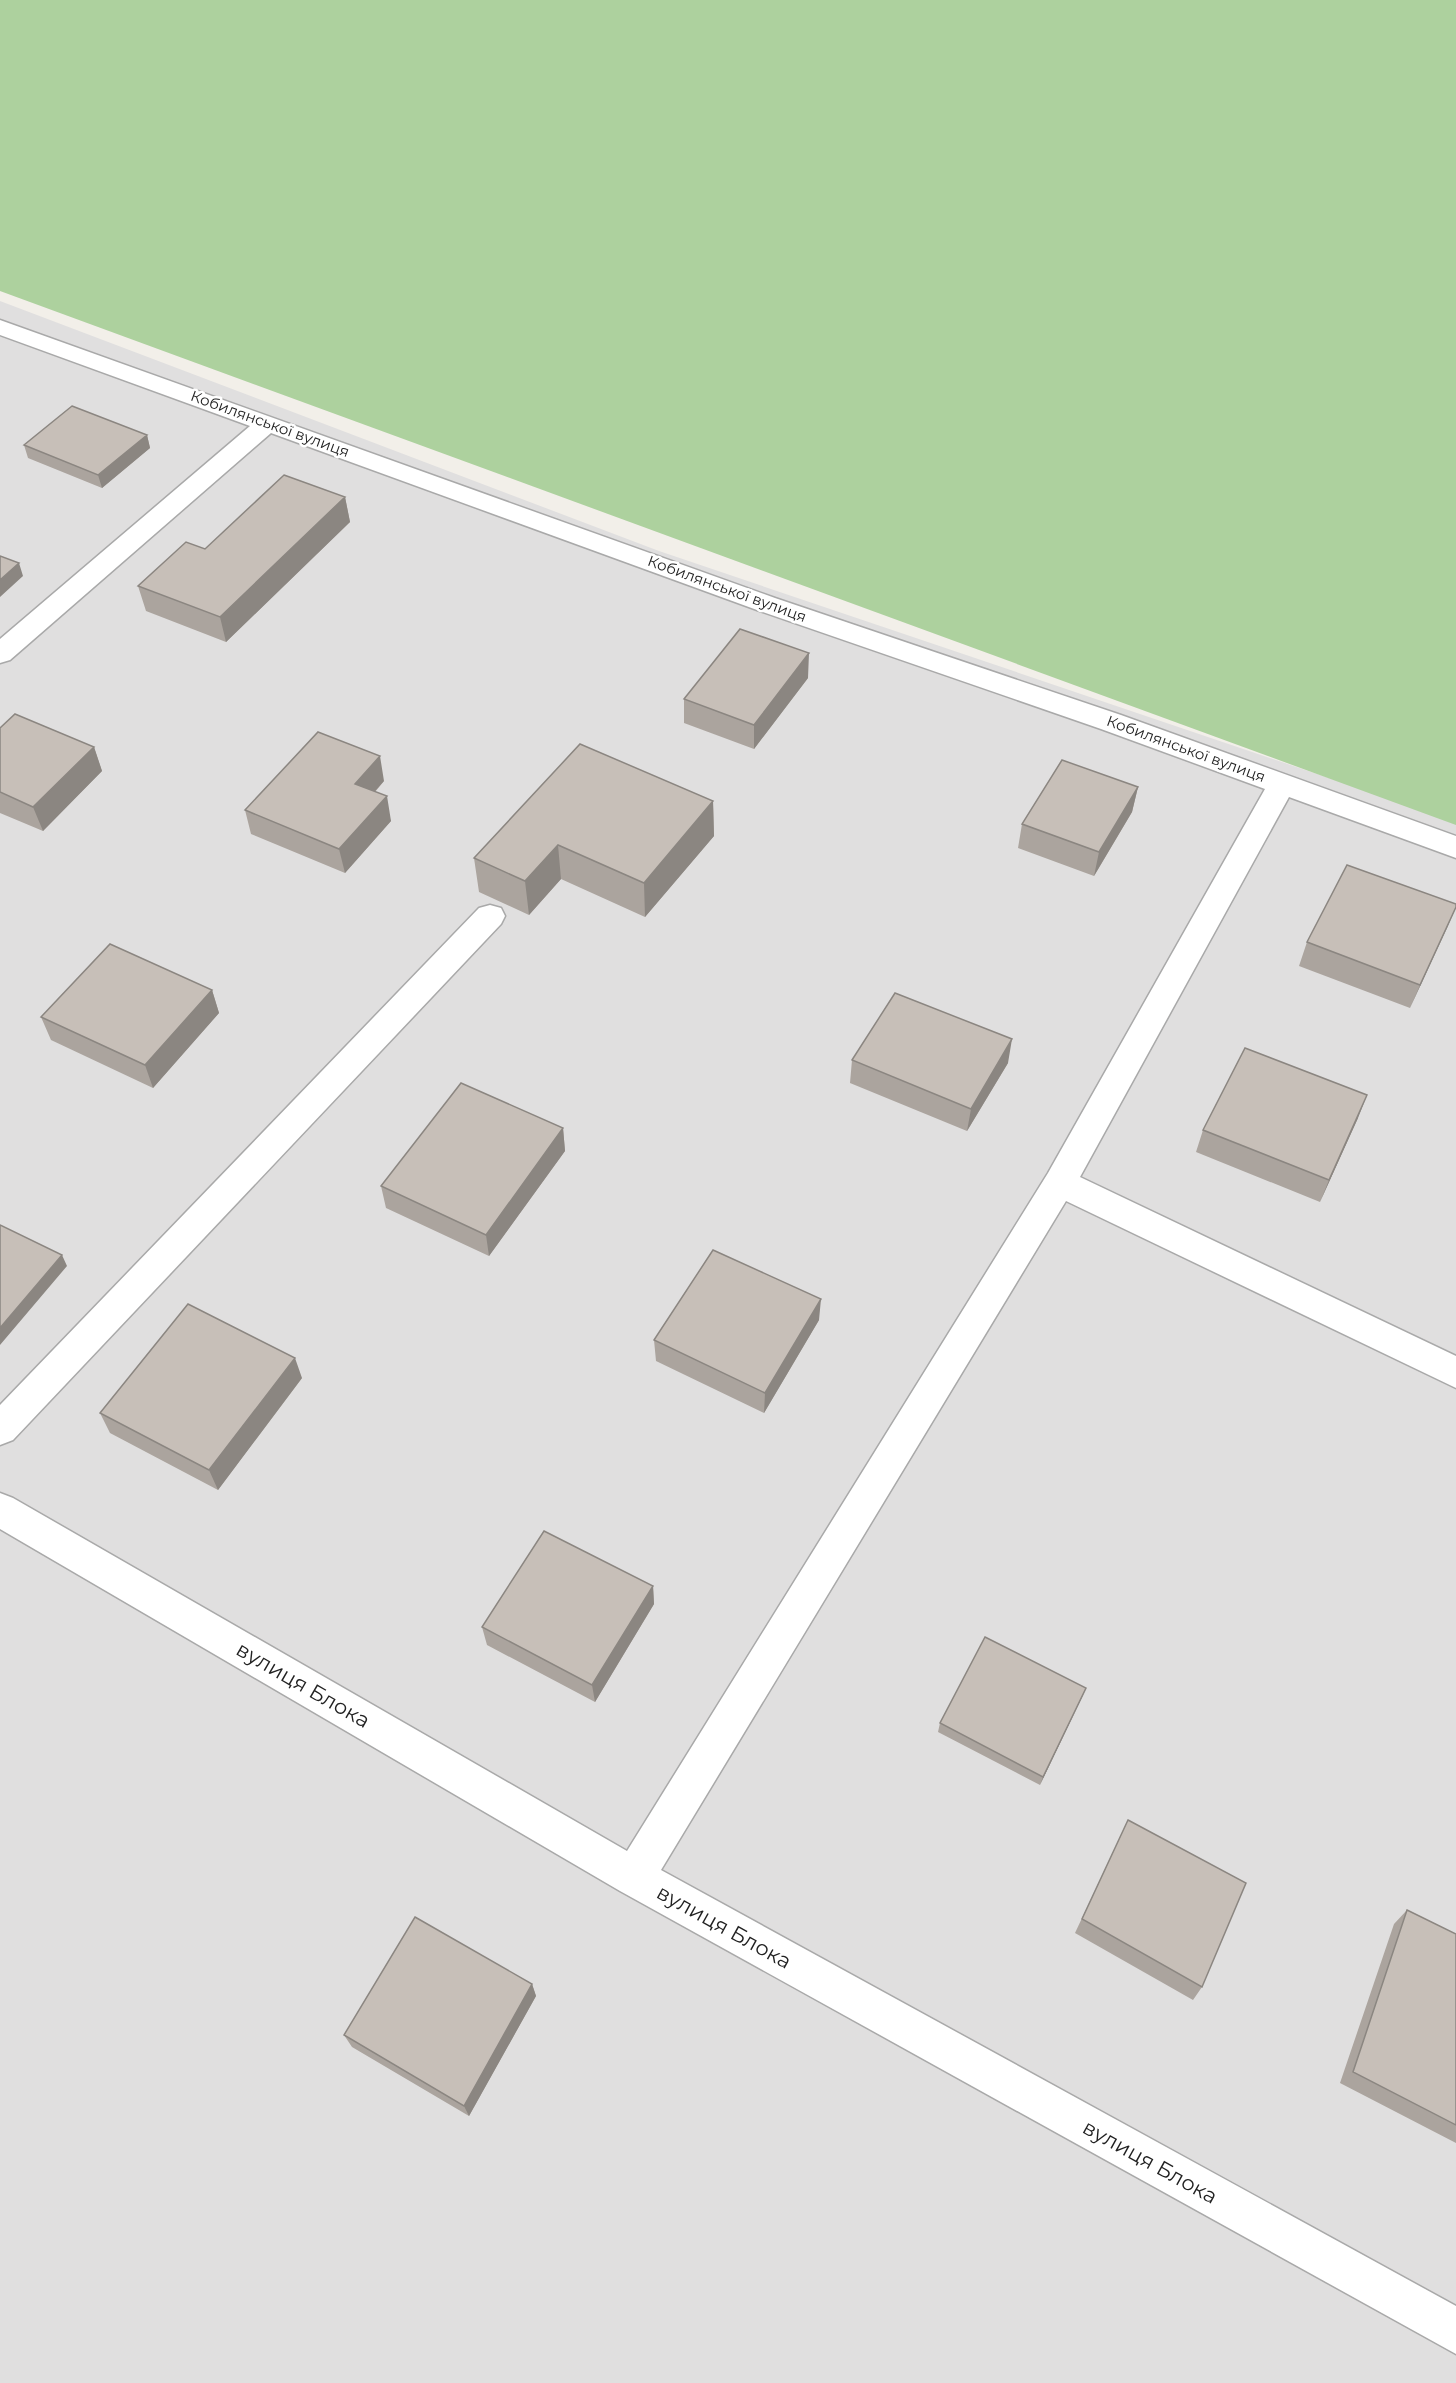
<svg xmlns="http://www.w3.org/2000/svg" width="1456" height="2383" viewBox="0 0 1456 2383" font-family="Montserrat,sans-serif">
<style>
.residential{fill:#e0dfdf}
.forest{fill:#add19e}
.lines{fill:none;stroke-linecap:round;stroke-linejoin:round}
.minor-casing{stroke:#a9a9a9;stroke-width:3}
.minor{fill:#fff;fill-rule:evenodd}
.wall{fill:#aba49e}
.shaded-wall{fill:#8b8681}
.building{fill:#c7bfb8;stroke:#8b8681;stroke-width:1.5}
.labels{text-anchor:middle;stroke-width:5;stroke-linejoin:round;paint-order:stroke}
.far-street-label{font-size:15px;fill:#222;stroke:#fff}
.near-street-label{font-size:21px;fill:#222;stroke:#fff}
</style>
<rect width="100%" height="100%" fill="#f2efe9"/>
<path class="residential" d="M0,301l659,250 797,270v1562h-1456z"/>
<path class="forest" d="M0,0h1456v825l-1456,-534z"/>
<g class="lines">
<defs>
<path id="minor" d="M0,320l775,278 346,117 335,121v22l-167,-61 -209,380 376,179v32l-390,-187 -405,669 795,436v48l-836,-463 -620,-362v-36l13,5 614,353 421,-678 217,-384 -164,-60 -344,-119 -486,-177 -261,227 -10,3v-24l250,-213 -250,-91z
M490,905l11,3 4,8 -4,8 -488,516 -13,5v-40l479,-497z"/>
</defs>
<use href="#minor" class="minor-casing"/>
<use href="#minor" class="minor"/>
</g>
<path class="wall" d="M147,435l3,13 -48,40 -74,-30 -4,-13z
M345,497l5,25 -124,120 -80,-31 -8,-25 67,-37z
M808,678l-54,71 -70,-26v-24z
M0,728l94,19 8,24 -59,60 -43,-18z
M384,781l-9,11 16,29 -46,52 -94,-39 -6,-24z
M1138,787l-6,25 -38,64 -76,-28 4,-24z
M713,801l1,35 -69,81 -84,-38 -32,36 -50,-23 -5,-34z
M1456,907l-46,101 -111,-42 8,-24z
M212,990l7,23 -66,75 -102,-48 -10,-23z
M852,1060l156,3 -41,68 -117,-48z
M1358,1118l-38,84 -124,-50 7,-22z
M563,1128l2,23 -76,105 -103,-48 -5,-22z
M819,1320l-55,93 -108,-52 -2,-21z
M302,1378l-84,112 -108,-57 -10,-20z
M653,1586l1,18 -59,98 -108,-57 -5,-18z
M1086,1688l-4,9 -42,88 -102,-53 2,-9z
M1128,1820l74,167 -9,13 -118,-67z
M1407,1910l49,24v209l-116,-60 54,-159z
M532,1984l4,12 -67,120 -117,-69 -8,-12z"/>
<path class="shaded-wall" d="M147,435l3,13 -48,40 -4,-13z
M345,497l5,25 -124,120 -6,-25z
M19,563l4,13 -23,21v-17z
M809,653l-1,25 -54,71v-24z
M94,747l8,24 -59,60 -10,-24z
M380,756l4,25 -24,27 -5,-24z
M1138,787l-6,25 -38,64 5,-24z
M387,796l4,25 -46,52 -6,-24z
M713,801l1,35 -69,81 -1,-34z
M558,845l3,34 -32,36 -4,-34z
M1456,907l-9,21 -37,80 10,-23z
M212,990l7,23 -66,75 -8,-23z
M1012,1039l-4,24 -41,68 4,-22z
M1367,1095l-9,23 -38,84 9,-22z
M563,1128l2,23 -76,105 -3,-21z
M62,1255l5,11 -67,79v-17z
M821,1299l-2,21 -55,93 1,-20z
M295,1358l7,20 -84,112 -9,-20z
M653,1586l1,18 -59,98 -3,-17z
M1086,1688l-4,9 -42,88 3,-8z
M532,1984l4,12 -67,120 -5,-10z"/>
<path class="building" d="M72,406l75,29 -49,40 -74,-30z
M284,475l61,22 -125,120 -82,-31 48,-44 19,7z
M0,556l19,7 -19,17z
M740,629l69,24 -55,72 -70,-26z
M15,714l79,33 -61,60 -33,-15v-64z
M318,732l62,24 -25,28 32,12 -48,53 -94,-39z
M580,744l133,57 -69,82 -86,-38 -33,36 -51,-23z
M1062,760l76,27 -39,65 -77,-28z
M1347,865l109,39v3l-36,78 -113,-43z
M110,944l102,46 -67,75 -104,-48z
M895,993l117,46 -41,70 -119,-49z
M1245,1048l122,47 -38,85 -126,-50z
M461,1083l102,45 -77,107 -105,-49z
M0,1225l62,30 -62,73z
M713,1250l108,49 -56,94 -111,-53z
M188,1304l107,54 -86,112 -109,-57z
M544,1531l109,55 -61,99 -110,-58z
M985,1637l101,51 -43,89 -103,-54z
M1128,1820l118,63 -44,104 -120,-68z
M1407,1910l49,24v191l-103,-53z
M415,1917l117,67 -68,122 -120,-71z"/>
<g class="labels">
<g class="far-street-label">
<text transform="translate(270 424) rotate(20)" y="5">Кобилянської вулиця</text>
<text transform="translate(727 589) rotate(20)" y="5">Кобилянської вулиця</text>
<text transform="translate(1186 749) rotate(20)" y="5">Кобилянської вулиця</text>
</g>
<g class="near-street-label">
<text transform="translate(303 1685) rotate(30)" y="7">вулиця Блока</text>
<text transform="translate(724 1927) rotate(29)" y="7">вулиця Блока</text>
<text transform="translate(1150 2162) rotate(29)" y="7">вулиця Блока</text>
</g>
</g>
</svg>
